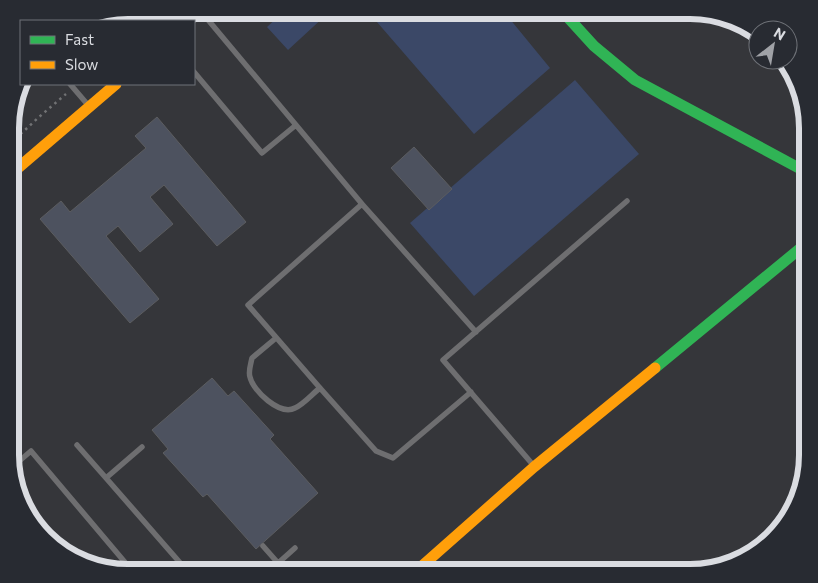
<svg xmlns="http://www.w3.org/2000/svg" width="818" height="583" viewBox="0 0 818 583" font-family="Commissioner,sans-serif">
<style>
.green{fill:#3b4867}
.building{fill:#4d525f;stroke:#5c5d60}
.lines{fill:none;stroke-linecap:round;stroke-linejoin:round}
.path{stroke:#717274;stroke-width:2.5;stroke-dasharray:2.5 4;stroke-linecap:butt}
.lane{stroke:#6e6e70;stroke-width:5.5}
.street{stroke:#6e6e70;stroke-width:11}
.fast{stroke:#30b455;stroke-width:11}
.slow{stroke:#ff9f0a;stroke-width:11}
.rim{fill:none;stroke:#dadce1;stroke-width:6}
</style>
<rect width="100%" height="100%" fill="#35363a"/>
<path class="green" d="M504,12l46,56 -76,66 -104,-120z
M281,14h44l1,1 -38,35 -21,-23z
M575,80l64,74 -165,142 -64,-73z"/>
<path class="building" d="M157,117l89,105 -29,24 -53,-61 -14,12 23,27 -33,28 -22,-26 -12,10 53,63 -29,24 -90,-104 21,-18 9,11 76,-64 -11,-12z
M414,147l38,42 -23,21 -38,-42z
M212,378l16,18 6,-5 40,44 -4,4 48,54 -62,56 -49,-55 -4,3 -40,-44 5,-4 -16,-19z"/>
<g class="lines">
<path class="path" d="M170,21l6,-6
M11,143l28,-26 27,-23"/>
<path class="lane" d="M204,15l158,189
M118,21l6,-5
M194,72l68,81 34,-28
M70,84l18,21
M276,338l-24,20c-1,5 -4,14 -2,19 3,14 30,39 45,31 9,-4 17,-14 25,-20
M471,392l-78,66 -17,-7 -56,-63 -72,-83 114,-101 114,128
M77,445l29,33
M142,447l-36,31 83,95
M534,466l-91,-106 184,-159
M11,468l20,-17 103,122
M24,510l33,39
M263,546l15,17
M267,573l28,-25"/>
<path class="street" d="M189,21l7,-6"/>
<path class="fast" d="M563,12l31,34 41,34 173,93
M655,368l153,-126"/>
<path class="slow" d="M11,174l105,-90
M414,573l120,-106 121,-99"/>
</g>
<path d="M0 0H818V583H0ZM128 19H690A109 109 0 0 1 799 128V455A109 109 0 0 1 690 564H128A109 109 0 0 1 19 455V128A109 109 0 0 1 128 19Z" fill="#282b32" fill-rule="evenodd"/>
<path class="rim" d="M128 19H690A109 109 0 0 1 799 128V455A109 109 0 0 1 690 564H128A109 109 0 0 1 19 455V128A109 109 0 0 1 128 19Z"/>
<rect x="20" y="20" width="175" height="65" fill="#282b32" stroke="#6f7278"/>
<rect x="30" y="36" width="25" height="8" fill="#30b455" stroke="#6f7278"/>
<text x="65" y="45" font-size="15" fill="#dadce1">Fast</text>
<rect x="30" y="61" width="25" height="8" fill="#ff9f0a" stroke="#6f7278"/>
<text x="65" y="70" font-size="15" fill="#dadce1">Slow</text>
<g transform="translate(773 45) rotate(31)"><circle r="24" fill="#282b32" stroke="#6f7278"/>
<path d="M0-4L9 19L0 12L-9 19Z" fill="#a0a2a7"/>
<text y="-8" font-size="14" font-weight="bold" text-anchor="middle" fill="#dadce1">N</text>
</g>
</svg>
